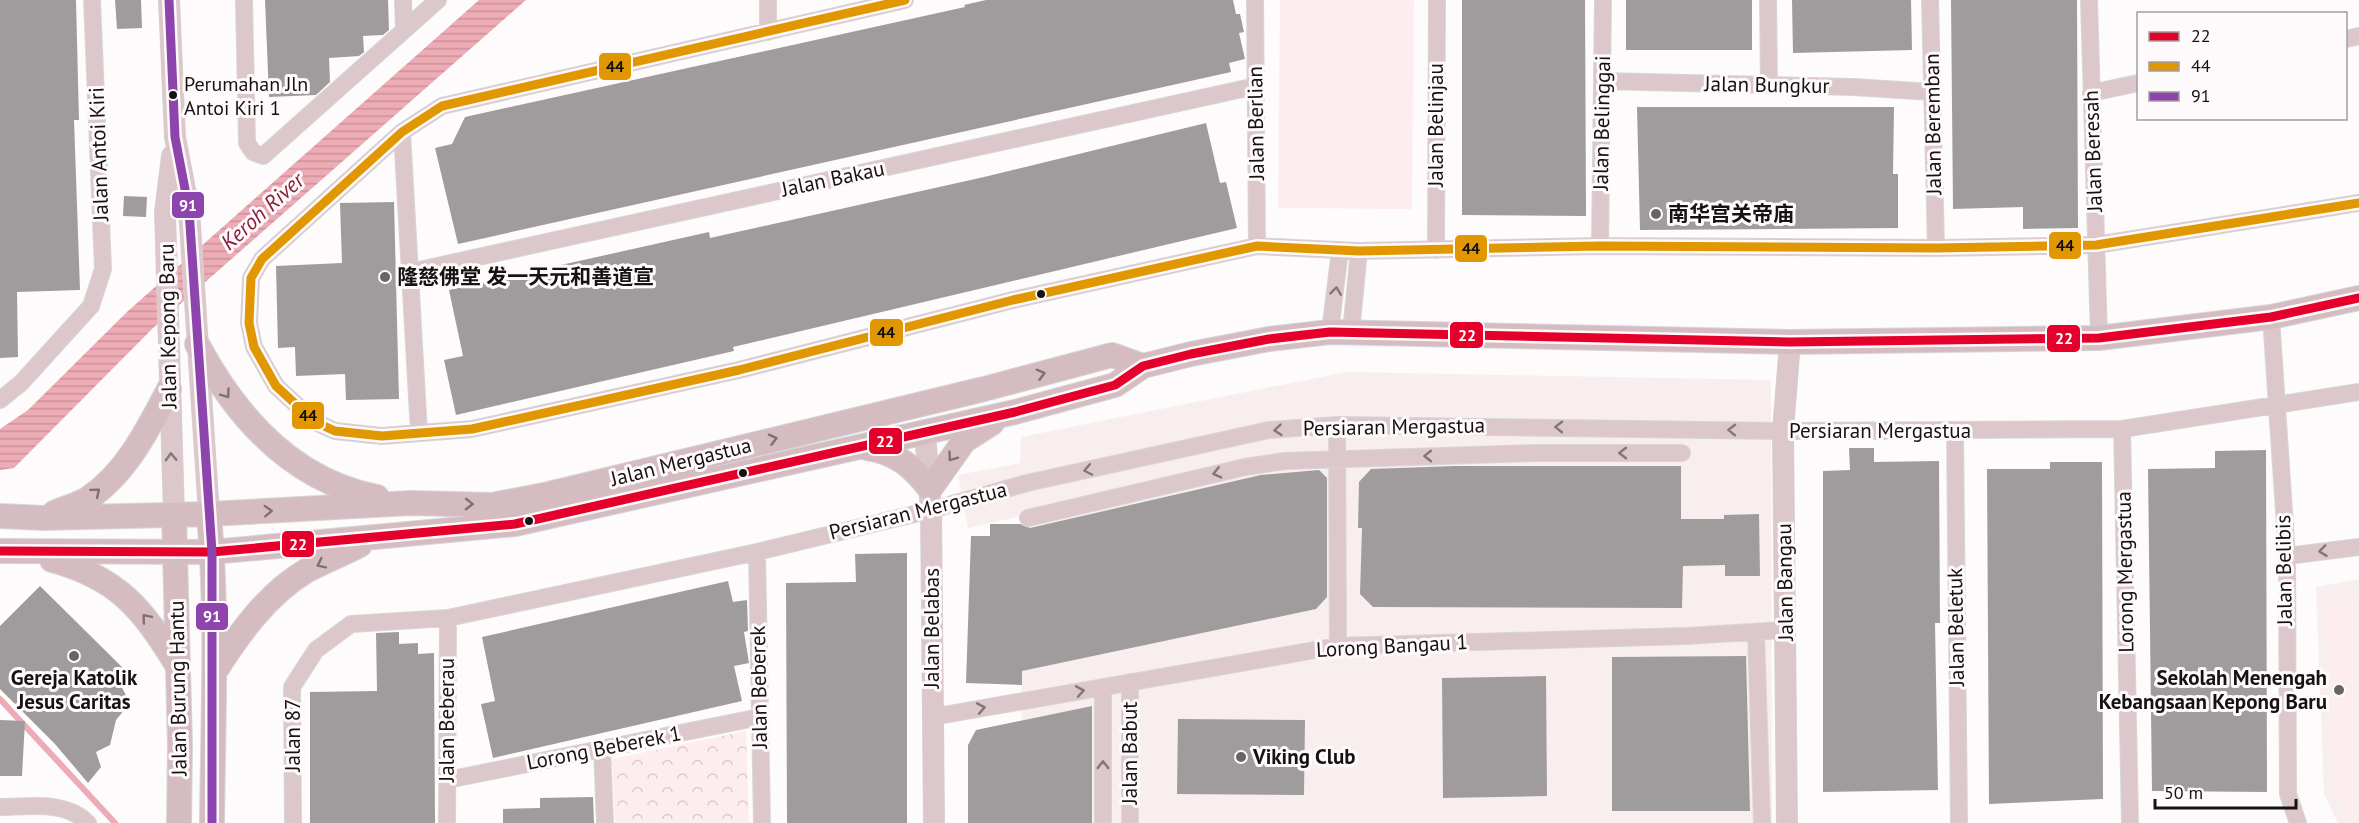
<svg xmlns="http://www.w3.org/2000/svg" width="2359" height="823" viewBox="0 0 2359 823" font-family="'PT Sans','Noto Sans SC',sans-serif">
<style>
.built{fill:#f9eeee}
.park{fill:url(#park-crowns)}
.pitch{fill:#feedef}
.water{fill:url(#water-rules)}
.lines{fill:none;stroke-linecap:round;stroke-linejoin:round}
.stream{stroke:#ecabb5;stroke-width:6}
.building{fill:#a09c9d}
.minor-casing{stroke:#d8d6d7;stroke-width:18}
.tertiary-casing{stroke:#d8d6d7;stroke-width:22}
.secondary-casing{stroke:#d8d6d7;stroke-width:26}
.minor{stroke:#dcc7cb;stroke-width:16}
.tertiary{stroke:#dcc7cb;stroke-width:21}
.secondary{stroke:#d4bcc0;stroke-width:24}
.bus-1-casing{stroke:#fefafb;stroke-width:14}
.bus-2-casing{stroke:#fefafb;stroke-width:14}
.bus-3-casing{stroke:#fefafb;stroke-width:14}
.bus-1{stroke:#e4002b;stroke-width:9}
.bus-2{stroke:#e19702;stroke-width:9}
.bus-3{stroke:#8e44ad;stroke-width:9}
.oneway{stroke:#837678}
.oneway2{stroke:#7f7072}
.bus-dot{fill:#171212;stroke:#fefafb;stroke-width:2}
.poi-dot{fill:#686464;stroke:#fefafb;stroke-width:2}
.labels{text-anchor:middle;stroke-width:6;stroke-linejoin:round;paint-order:stroke}
.bus-label{font-size:20px;fill:#171212;stroke:#fefafb;text-anchor:start}
.street-label{font-size:21px;fill:#171212;stroke:#fefafb}
.poi-label{font-size:21px;font-weight:bold;fill:#171212;stroke:#fefafb;text-anchor:start}
.water-label{font-size:22px;font-style:italic;fill:#8a1d3b;stroke:#fefafb}
.line-badge{stroke:#fefafb;stroke-width:2}
.badge-label{font-size:16px;text-anchor:middle;font-weight:bold;fill:#fff}
.pale-badge-label{font-size:16px;text-anchor:middle;font-weight:bold;fill:#111}
</style>
<defs>
<pattern id="park-crowns" width="20" height="18" patternUnits="userSpaceOnUse" patternTransform="scale(1.5)"><rect width="20" height="18" fill="#feedef"/><path d="M2 6a3 3 0 1 1 6 0M12 15a3 3 0 1 1 6 0" fill="none" stroke="#d9cacc"/></pattern>
<pattern id="water-rules" width="6" height="5" patternUnits="userSpaceOnUse" patternTransform="scale(1.5)"><rect width="6" height="5" fill="#ecabb5"/><path d="M0 2.5h6" fill="none" stroke="#ca929b"/></pattern>
</defs>
<rect width="100%" height="100%" fill="#fdfbfc"/>
<path class="built" d="M1346,372l425,8 1,443h-750l-1,-307 -53,12 -10,-53 62,-12 1,-26z
M2359,579v244h-21l-14,-29 -8,-207z"/>
<path class="park" d="M746,731l3,92h-134l-3,-64z"/>
<path class="pitch" d="M1280,0h134l-2,209 -134,-1z
M2359,601v222h-6l-16,-35 -12,-181z"/>
<path class="water" d="M479,0h47l-373,328 -139,140 -14,2v-41l28,-19 100,-99z"/>
<g class="lines">
<path class="stream" d="M0,699l115,124"/>
</g>
<path class="building" d="M0,0h76l3,120h-5l6,170 -63,2 1,65 -18,1z
M115,0h26l1,28 -25,1z
M265,0h123l1,30 -6,5 -20,1 1,16 -5,4 -30,2 1,24 -14,13 -47,2z
M986,0h247l3,14h4l4,18 -5,1 6,26 -16,4 2,9 -773,172 -23,-96 17,-4 13,-27 500,-110 -1,-2z
M1462,0h123l1,216 -124,-1z
M1626,0h126v50h-126z
M1792,0h119l1,50 -119,3z
M1951,0h126l1,228 -55,1v-22l-70,2z
M1637,107h257l-1,67h5v54l-258,2z
M1206,123l14,60 6,-1 11,46 -504,119 1,4 -278,64 -12,-55 19,-4 -14,-66 260,-58 1,6 274,-61z
M124,196l23,1 -1,20 -23,-1z
M394,202l5,197 -53,1 -1,-26 -49,2 -1,-29 -17,1 -2,-82 66,-3 -2,-60z
M1849,448h25v14l65,-1 1,162h-5l3,167 -115,2v-321l27,-1z
M2266,450l1,342 -115,-1 -4,-322 67,-1v-17z
M2050,462h52l1,337 -114,5 -2,-335h63z
M1455,466h226v53h43v-4l35,-1 1,62h-35v-11l-42,1 -1,42 -309,-1 -13,-13 2,-66h-4l1,-46 12,-13z
M1319,470l8,8v119l-11,12 -294,62v14l-56,-2 5,-147h19v-12h30l10,4 231,-53z
M907,553v270h-120l-1,-240 70,-1 -1,-28z
M728,581l5,21 14,-2 1,31 -4,1 5,31 -15,3 8,35 -249,57 -12,-54 14,-3 -13,-64z
M40,586l85,84 -8,8 13,25 -14,17 -6,25 -14,7 5,15 -13,16 -33,-39 -55,-55v-63z
M399,632v12l19,-1v11l16,-1 1,170h-125v-131l67,-1 -1,-58z
M1746,656l4,155h-138v-154z
M1546,676l1,120 -104,2 -1,-120z
M1092,706v117h-124v-78l8,-15z
M1178,719l127,1 -1,75 -127,-1z
M0,720l25,1 -3,55h-22z
M593,797l1,26h-91v-14l37,-1v-10z"/>
<g class="lines">
<defs>
<path id="minor" d="M244,0l3,143 6,9 10,4 175,-156
M403,0l1,30
M905,0l-463,106 -40,26 -140,127 -11,19 -2,45 5,24 22,39 39,36 20,9 47,5 90,-7 267,-59 274,-70 244,-54 102,5 241,-5 336,2 160,-3 263,-42
M1255,0l2,246
M1768,0l1,84
M1930,0l6,248
M2089,0l10,338
M768,32v-32
M2346,39l13,-3
M1602,81l251,6 79,5
M2091,93l47,-10
M402,132l17,301
M1600,246l3,-246
M1436,250l1,-250
M410,272l846,-186
M2271,317l16,239 1,238 10,29
M1330,332l10,-82
M1351,332l8,-81
M0,400l21,-17 70,-77 12,-37 -11,-269
M1337,425l1,221
M2122,429l8,394
M1955,431l4,392
M1028,518l217,-51 40,-6 251,-8h146
M757,552l5,271
M2287,556l72,-9
M1756,632l6,191
M1130,682v141
M932,717l406,-71 348,-10 99,-6
M602,749l3,74
M447,780l313,-63
M0,807c30,0 65,-7 88,16
M293,823l-1,-136 24,-37 35,-26 97,-6 309,-66 174,-42 96,-27 242,-53 68,-5 446,6 339,-2 237,-37
M447,823l1,-205
M1103,823v-136"/>
<path id="tertiary" d="M169,0l6,137 14,73 20,304
M172,156l-7,56 9,303
M925,433l6,77 3,313
M1787,823l-4,-392 7,-89"/>
<path id="secondary" d="M197,344c39,73 95,137 180,153
M867,448c29,4 46,19 63,41l34,-48 28,-18
M54,513c11,-5 24,-8 35,-15 38,-26 59,-69 80,-109
M209,514c9,103 4,206 3,309
M174,515l6,230 -1,78
M0,516l44,2 165,-4 202,-11 81,2 57,-11 435,-105 128,-34 31,11
M0,551l212,1 303,-28 500,-112 100,-27 28,-19 48,-12 78,-15 61,-7 460,10 309,-4 172,-21 88,-19
M52,560c66,18 90,48 125,105
M214,673c24,-38 53,-79 92,-102 18,-10 37,-17 54,-26"/>
</defs>
<use href="#minor" class="minor-casing"/>
<use href="#tertiary" class="tertiary-casing"/>
<use href="#secondary" class="secondary-casing"/>
<use href="#minor" class="minor"/>
<use href="#tertiary" class="tertiary"/>
<use href="#secondary" class="secondary"/>
<defs>
<path id="bus-1" d="M0,551l212,1 303,-28 500,-112 100,-27 28,-19 48,-12 78,-15 61,-7 460,10 309,-4 172,-21 88,-19"/>
<path id="bus-2" d="M905,0l-463,106 -40,26 -140,127 -11,19 -2,45 5,24 22,39 39,36 20,9 47,5 90,-7 267,-59 274,-70 244,-54 102,5 241,-5 336,2 160,-3 263,-42"/>
<path id="bus-3" d="M169,0l6,137 14,73 23,342v271"/>
</defs>
<use href="#bus-1" class="bus-1-casing"/>
<use href="#bus-2" class="bus-2-casing"/>
<use href="#bus-3" class="bus-3-casing"/>
<use href="#bus-1" class="bus-1"/>
<use href="#bus-2" class="bus-2"/>
<use href="#bus-3" class="bus-3"/>
</g>
<defs><path id="oneway-chevron" d="M-2-3.5L2.5 0L-2 3.5" fill="none" stroke-width="1.6" stroke-linecap="round" stroke-linejoin="round" transform="scale(1.5)"/></defs>
<g class="oneway">
<use href="#oneway-chevron" transform="translate(1336 291) rotate(-83)"/>
<use href="#oneway-chevron" transform="translate(1559 427) rotate(-179)"/>
<use href="#oneway-chevron" transform="translate(1278 430) rotate(175)"/>
<use href="#oneway-chevron" transform="translate(1732 430) rotate(-179)"/>
<use href="#oneway-chevron" transform="translate(1623 453) rotate(180)"/>
<use href="#oneway-chevron" transform="translate(1428 456) rotate(179)"/>
<use href="#oneway-chevron" transform="translate(171 457) rotate(-92)"/>
<use href="#oneway-chevron" transform="translate(1088 470) rotate(168)"/>
<use href="#oneway-chevron" transform="translate(1217 473) rotate(167)"/>
<use href="#oneway-chevron" transform="translate(2323 551) rotate(173)"/>
<use href="#oneway-chevron" transform="translate(1080 691) rotate(-10)"/>
<use href="#oneway-chevron" transform="translate(981 708) rotate(-10)"/>
<use href="#oneway-chevron" transform="translate(1103 765) rotate(-90)"/>
</g>
<g class="oneway2">
<use href="#oneway-chevron" transform="translate(1041 374) rotate(-15)"/>
<use href="#oneway-chevron" transform="translate(226 394) rotate(54)"/>
<use href="#oneway-chevron" transform="translate(773 439) rotate(-14)"/>
<use href="#oneway-chevron" transform="translate(952 457) rotate(126)"/>
<use href="#oneway-chevron" transform="translate(96 492) rotate(-40)"/>
<use href="#oneway-chevron" transform="translate(469 504) rotate(1)"/>
<use href="#oneway-chevron" transform="translate(268 511) rotate(-3)"/>
<use href="#oneway-chevron" transform="translate(321 564) rotate(154)"/>
<use href="#oneway-chevron" transform="translate(146 618) rotate(-130)"/>
</g>
<g class="bus-dot">
<circle cx="173" cy="95" r="5"/>
<circle cx="1041" cy="294" r="5"/>
<circle cx="743" cy="473" r="5"/>
<circle cx="529" cy="521" r="5"/>
</g>
<g class="poi-dot">
<circle cx="1656" cy="214" r="6"/>
<circle cx="385" cy="277" r="6"/>
<circle cx="74" cy="656" r="6"/>
<circle cx="2339" cy="690" r="6"/>
<circle cx="1241" cy="757" r="6"/>
</g>
<g class="labels">
<g class="bus-label">
<text x="184" y="91">Perumahan Jln<tspan x="184" dy="24">Antoi Kiri 1</tspan></text>
</g>
<g class="street-label">
<text transform="translate(1767 85) rotate(1)" y="7">Jalan Bungkur</text>
<text transform="translate(1256 123) rotate(-91)" y="7">Jalan Berlian</text>
<text transform="translate(1602 123) rotate(-89)" y="7">Jalan Belinggai</text>
<text transform="translate(1933 124) rotate(-91)" y="7">Jalan Beremban</text>
<text transform="translate(1436 125) rotate(-90)" y="7">Jalan Belinjau</text>
<text transform="translate(2093 151) rotate(-92)" y="7">Jalan Beresah</text>
<text transform="translate(99 154) rotate(-92)" y="7">Jalan Antoi Kiri</text>
<text transform="translate(833 179) rotate(-12)" y="7">Jalan Bakau</text>
<text transform="translate(168 326) rotate(-91)" y="7">Jalan Kepong Baru</text>
<text transform="translate(1394 427) rotate(-1)" y="7">Persiaran Mergastua</text>
<text x="1880" y="438">Persiaran Mergastua</text>
<text transform="translate(681 462) rotate(-14)" y="7">Jalan Mergastua</text>
<text transform="translate(918 511) rotate(-14)" y="7">Persiaran Mergastua</text>
<text transform="translate(2284 570) rotate(-91)" y="7">Jalan Belibis</text>
<text transform="translate(2125 572) rotate(-91)" y="7">Lorong Mergastua</text>
<text transform="translate(1785 582) rotate(-91)" y="7">Jalan Bangau</text>
<text transform="translate(1956 627) rotate(-91)" y="7">Jalan Beletuk</text>
<text transform="translate(932 628) rotate(-90)" y="7">Jalan Belabas</text>
<text transform="translate(1392 646) rotate(-3)" y="7">Lorong Bangau 1</text>
<text transform="translate(759 687) rotate(-91)" y="7">Jalan Beberek</text>
<text transform="translate(178 688) rotate(-91)" y="7">Jalan Burung Hantu</text>
<text transform="translate(447 720) rotate(-90)" y="7">Jalan Beberau</text>
<text transform="translate(293 735) rotate(-90)" y="7">Jalan 87</text>
<text transform="translate(604 748) rotate(-11)" y="7">Lorong Beberek 1</text>
<text transform="translate(1130 753) rotate(-90)" y="7">Jalan Babut</text>
</g>
<g class="poi-label">
<text x="1668" y="221">南华宫关帝庙</text>
<text x="397" y="284">隆慈佛堂 发一天元和善道宣</text>
<text x="74" y="685" text-anchor="middle">Gereja Katolik<tspan x="74" dy="24">Jesus Caritas</tspan></text>
<text x="2327" y="685" text-anchor="end">Sekolah Menengah<tspan x="2327" dy="24">Kebangsaan Kepong Baru</tspan></text>
<text x="1253" y="764">Viking Club</text>
</g>
<g class="water-label">
<text transform="translate(262 211) rotate(-42)" y="8">Keroh River</text>
</g>
</g>
<g class="line-badge">
<rect x="598" y="52" width="34" height="29" rx="6" fill="#e19702"/>
<rect x="171" y="191" width="34" height="28" rx="6" fill="#8e44ad"/>
<rect x="2048" y="231" width="34" height="29" rx="6" fill="#e19702"/>
<rect x="1454" y="234" width="34" height="29" rx="6" fill="#e19702"/>
<rect x="869" y="318" width="35" height="29" rx="6" fill="#e19702"/>
<rect x="1449" y="321" width="35" height="28" rx="6" fill="#e4002b"/>
<rect x="2046" y="324" width="35" height="29" rx="6" fill="#e4002b"/>
<rect x="291" y="401" width="34" height="29" rx="6" fill="#e19702"/>
<rect x="868" y="427" width="35" height="28" rx="6" fill="#e4002b"/>
<rect x="281" y="530" width="34" height="28" rx="6" fill="#e4002b"/>
<rect x="195" y="602" width="34" height="29" rx="6" fill="#8e44ad"/>
</g>
<g class="badge-label">
<text x="188" y="211">91</text>
<text x="1467" y="341">22</text>
<text x="2064" y="344">22</text>
<text x="885" y="447">22</text>
<text x="298" y="550">22</text>
<text x="212" y="622">91</text>
</g>
<g class="pale-badge-label">
<text x="615" y="72">44</text>
<text x="2065" y="251">44</text>
<text x="1471" y="254">44</text>
<text x="886" y="338">44</text>
<text x="308" y="421">44</text>
</g>
<rect x="2137" y="12" width="210" height="108" fill="#fefafb" stroke="#a29d9e" stroke-width="1.5"/>
<rect x="2149" y="32" width="30" height="9" fill="#e4002b" stroke="#a29d9e" stroke-width="1.5"/>
<text x="2191" y="42" font-size="18" fill="#171212">22</text>
<rect x="2149" y="62" width="30" height="9" fill="#e19702" stroke="#a29d9e" stroke-width="1.5"/>
<text x="2191" y="72" font-size="18" fill="#171212">44</text>
<rect x="2149" y="92" width="30" height="9" fill="#8e44ad" stroke="#a29d9e" stroke-width="1.5"/>
<text x="2191" y="102" font-size="18" fill="#171212">91</text>
<path d="M2155 799v9h141v-9" fill="none" stroke="#171212" stroke-width="3"/>
<text x="2164" y="799" font-size="18" fill="#171212" stroke="#fefafb" stroke-width="4.5" paint-order="stroke">50 m</text>
</svg>
